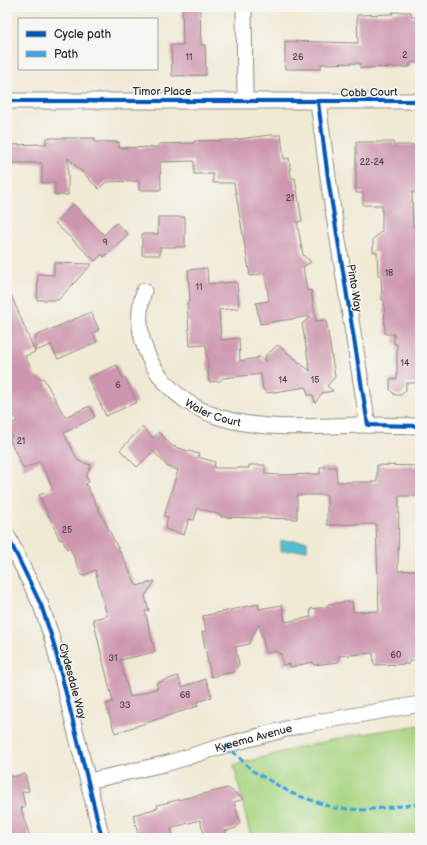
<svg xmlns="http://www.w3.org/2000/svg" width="427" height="845" viewBox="0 0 427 845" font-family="'Balsamiq Sans',sans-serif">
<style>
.green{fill:#a9d582;stroke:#6a8056}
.water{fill:#53bfce;stroke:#3f757c}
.building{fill:#cd96af}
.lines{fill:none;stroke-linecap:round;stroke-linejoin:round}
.street-casing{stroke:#8e8a80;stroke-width:17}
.street{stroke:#fff;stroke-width:15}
.quiet{stroke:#3ea3eb;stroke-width:3;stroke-dasharray:6 3;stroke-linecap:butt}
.cycleway-casing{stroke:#f6f6f2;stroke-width:6}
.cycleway{stroke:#0057b8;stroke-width:4}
.labels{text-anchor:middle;stroke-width:3;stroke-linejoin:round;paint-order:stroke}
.number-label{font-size:9px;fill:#54464c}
.street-label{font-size:11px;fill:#2b2b2b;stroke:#f6f6f2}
</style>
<rect width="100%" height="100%" fill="#f6f6f2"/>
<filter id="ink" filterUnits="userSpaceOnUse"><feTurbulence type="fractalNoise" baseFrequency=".025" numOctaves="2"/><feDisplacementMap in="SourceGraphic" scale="8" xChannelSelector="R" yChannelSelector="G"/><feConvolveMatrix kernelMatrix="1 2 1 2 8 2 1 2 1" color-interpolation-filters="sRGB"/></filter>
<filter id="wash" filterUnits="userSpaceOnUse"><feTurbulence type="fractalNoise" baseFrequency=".012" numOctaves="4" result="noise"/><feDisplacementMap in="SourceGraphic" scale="16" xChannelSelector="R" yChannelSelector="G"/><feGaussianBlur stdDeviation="0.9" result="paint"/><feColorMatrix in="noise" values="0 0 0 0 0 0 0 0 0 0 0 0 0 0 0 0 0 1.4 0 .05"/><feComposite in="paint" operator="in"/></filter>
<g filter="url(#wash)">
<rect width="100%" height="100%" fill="#f0e9d4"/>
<path class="green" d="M420,725v113h-169l-17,-73 63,-17 53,-12z"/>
<path class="water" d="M281,541h26v9l-26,1z"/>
<g id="blocks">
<path class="building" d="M182,7h18l1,38h4l1,30 -34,1 -1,-31h12z
M392,12h19v5h9v45l-10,1v4l-50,1v-5l-39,1v5h-36v-28l73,2 -1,-28 36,-1z
M269,135h12l3,24 5,-1 2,20h4l7,43 -5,1 6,33 8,7 -8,5 4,24 4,-1 5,31 10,-1 9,57 -8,9 6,5 -11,2 -7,10 -2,-8h-5l-2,-8 -38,6 -5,-4 -2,-15 -29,3 -9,1 -3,3 -11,1 -3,-37 -16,1 -3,-43 3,-3 -2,-30 19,-2 1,16 29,-2 2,26 -20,2 2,30 18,-2 1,23 18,-3v-2l8,6 -1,-6 13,-11 32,26 -8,-47 9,-8 -51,8 -4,-21 13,-2 -4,-28 -15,3 -16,-93h-21v-9h-19v-13l-34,1 1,28h-22v-9l-33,1 -7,7 -31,-31v37h-13v-12h-13v-20h-35v-18l39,-1v-6h49v4h24v6l40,-1v-3l35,-1v-2l39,-1z
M356,142h37v3h27v47h-8l1,35h7v156h-14v7l-5,5h-6l-5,-5v-11h7v-35h-3v-10h-9l-1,-34h-2l-1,-24h-3l-1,-24h-4v-13l9,-8v-26h-19v-12h-7z
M73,204l31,31 12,-12 12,11 -24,23 -2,-3 -7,7 -40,-38z
M158,217h27v30h-25v8h-18v-21h16z
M54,263l38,1 -34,36h-21l1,-26 16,1z
M7,285l28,67 -10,4 10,20 9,3 21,38 25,-11 5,11 -31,16 14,28 13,4 -5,12 3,5 -3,2 51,102 18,-5 -10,15 4,15h-4l10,41 -35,8 10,37 28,-9 -2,-5 22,-7 4,11 24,-8 6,18 -15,5 1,4 -83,27 -9,-29 7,-2 -20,-83 14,-3 -12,-46 -13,6 -12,-28 -3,1 -5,-10 -2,1 -21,-45 14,-6 -13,-28 -16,8 -15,-30 3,-2 -5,-11 10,-5 -10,-21z
M91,312l8,18 -6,3 4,9 -39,17 -7,-14 -16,6 1,-15z
M117,365l6,14 2,-1 12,24 -31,14 -18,-38z
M142,427l11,11 6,-6 13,14 27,8 -1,3 17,5 -1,6h35v-3h16v9l15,1 40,-1v-7h16l1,15h40v-17l43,1 -1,30h-20l-1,75 20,-1 2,90 -11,1v3l-35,1 -1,-12 -34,3v6l-25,3 -1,-3 -23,5v-3l-7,1 -2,-11h-2l-1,-3 -12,2 -7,-29 -10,20 -14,3 4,17 -5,8 -23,5 -9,-45 4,-1 -3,-15 55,-12 1,5 23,-4 3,17 26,-5 -1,-8 18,-2v-3l24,-3 1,11 26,-1 -3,-87 -49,1v-30h-30v24l-76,-2v-2l-23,-7 -4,12 -5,-1 -5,16 -19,-6 3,-12 -4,-1 14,-46 -10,-3 -15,-16 -16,16 -17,-17z
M25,774l4,17 -7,1 3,15 -4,1 9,30h-23v-63h4v2z
M228,788l16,11 -10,3 6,21 -4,5 -11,3 2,7h-22l-5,-18 -29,8 2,10h-34l-6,-23 25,-7 -1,-3z"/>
</g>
</g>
<g filter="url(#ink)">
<use href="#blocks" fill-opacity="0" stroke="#8e8a80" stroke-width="1"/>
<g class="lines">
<defs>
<g id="street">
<path d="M244,7l1,93"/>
<path d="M7,101h413"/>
<path d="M318,102l11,83 39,240 52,1"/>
<path id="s1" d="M144,291c-8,25 -5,49 8,73 45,77 139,62 216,61"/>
<path d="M7,535l34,70 12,36 49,197"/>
<path id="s2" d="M89,781l79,-18 58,-18 75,-20 119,-21"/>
</g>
</defs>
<use href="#street" class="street-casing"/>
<use href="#street" class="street"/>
<path class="quiet" d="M226,745l27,26 38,22 43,15 30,2 56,-6"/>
<defs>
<path id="cycleway" d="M7,101h413
M318,102l11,83 39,240 52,1
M7,535l34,70 12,36 49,197"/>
</defs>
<use href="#cycleway" class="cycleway-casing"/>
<use href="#cycleway" class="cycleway"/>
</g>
</g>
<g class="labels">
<g class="number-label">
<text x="405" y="58">2</text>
<text x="189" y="60">11</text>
<text x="298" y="60">26</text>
<text x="372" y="165">22-24</text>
<text x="290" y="201">21</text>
<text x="105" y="245">9</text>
<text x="389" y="276">18</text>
<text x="199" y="290">11</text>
<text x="405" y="366">14</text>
<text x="283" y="383">14</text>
<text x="315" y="383">15</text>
<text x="118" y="388">6</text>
<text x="21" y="444">21</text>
<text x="67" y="533">25</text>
<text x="396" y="658">60</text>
<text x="113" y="661">31</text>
<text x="185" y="698">68</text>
<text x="125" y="708">33</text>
</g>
<g class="street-label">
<text x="162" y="95">Timor Place</text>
<text transform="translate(369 92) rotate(-1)" y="4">Cobb Court</text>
<text transform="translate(355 288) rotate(81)" y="4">Pinto Way</text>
<text dy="4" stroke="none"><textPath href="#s1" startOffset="156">Waler Court</textPath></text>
<text transform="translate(73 681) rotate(75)" y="4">Clydesdale Way</text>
<text dy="4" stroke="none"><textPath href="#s2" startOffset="170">Kyeema Avenue</textPath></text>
</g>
</g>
<rect width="427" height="845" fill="none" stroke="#f6f6f2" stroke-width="24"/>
<rect x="18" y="18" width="140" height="52" fill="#f6f6f2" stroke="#a5a5a2"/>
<rect x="26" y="31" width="20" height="6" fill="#0057b8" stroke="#a5a5a2"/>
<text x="54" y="38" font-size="12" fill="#2b2b2b">Cycle path</text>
<rect x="26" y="51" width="20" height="6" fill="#3ea3eb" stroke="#a5a5a2"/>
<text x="54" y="58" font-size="12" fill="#2b2b2b">Path</text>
</svg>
